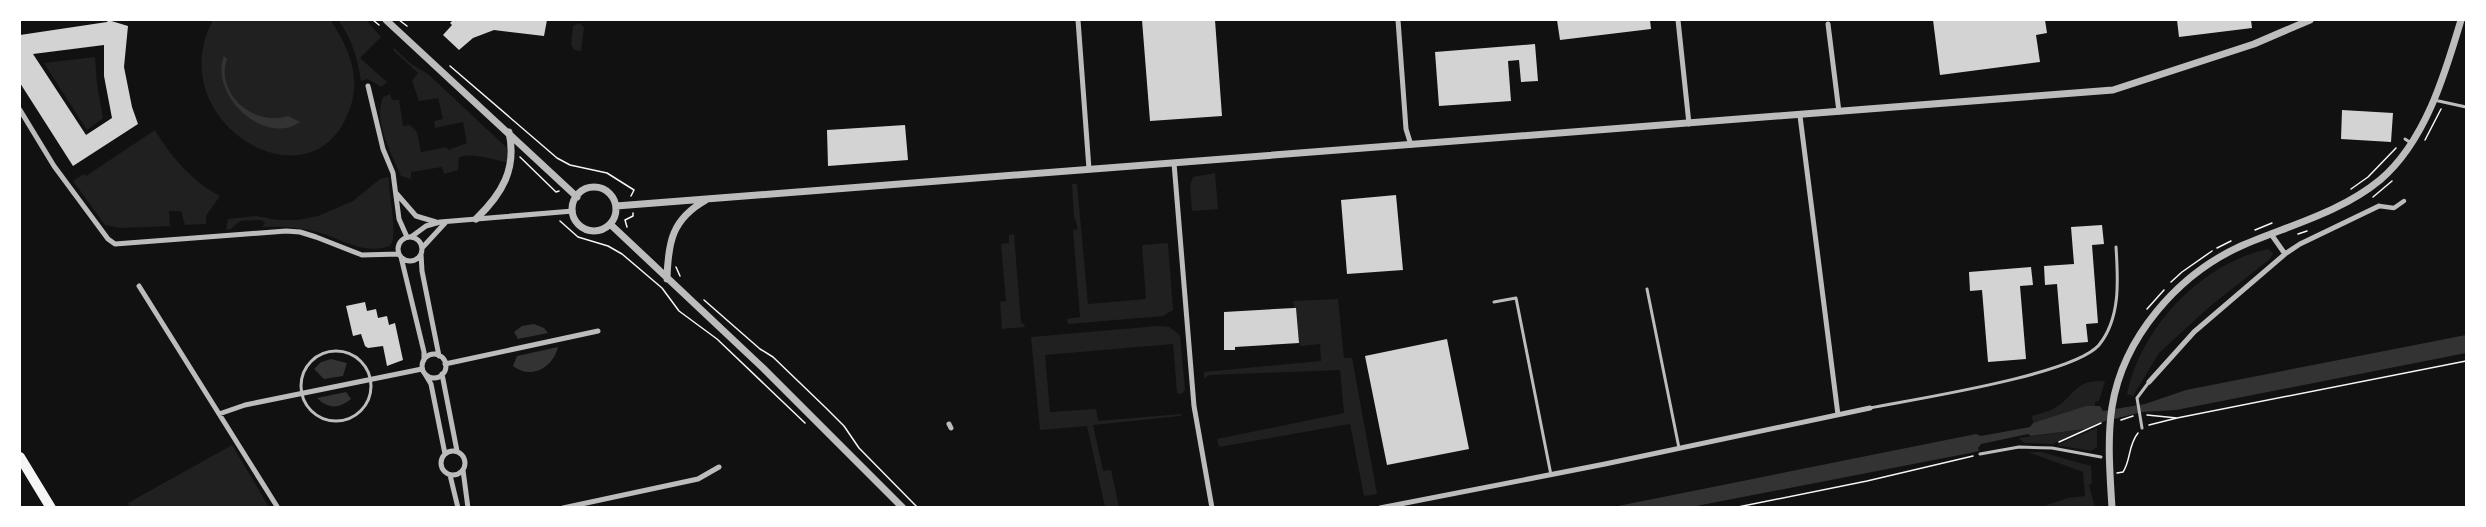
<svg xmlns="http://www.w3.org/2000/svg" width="2486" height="527" viewBox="0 0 2486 527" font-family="'IBM Plex Sans',sans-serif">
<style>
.green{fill:#202020}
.water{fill:#333}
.building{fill:#d3d3d3;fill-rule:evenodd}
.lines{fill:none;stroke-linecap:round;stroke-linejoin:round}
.path{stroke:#f5f5f5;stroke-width:1.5}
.service{stroke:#bcbcbc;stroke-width:3}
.pedestrian{stroke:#bcbcbc;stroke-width:4.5}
.minor{stroke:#bcbcbc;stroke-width:5}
.tertiary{stroke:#bcbcbc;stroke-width:7}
.motorway{stroke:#f5f5f5;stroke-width:10}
</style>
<rect width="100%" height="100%" fill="#111"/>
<path class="green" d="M213,20l118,1c18,27 31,57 18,90 -38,102 -190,10 -136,-91z
M338,20h28l15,17 -21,21 27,24 -6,5 -13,-8 -7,2c-4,-24 -9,-42 -23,-61z
M579,23l5,4 -3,24 -7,-1 -3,-6 2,-18z
M394,48l17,16 17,10 79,74 1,14c-17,-2 -32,-10 -49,-5l-1,13 -14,4 -2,-7 -31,5v7l-10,-3c-10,-24 -28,-54 -18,-79l7,-3 2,6h7l4,26 7,-1 7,7 4,20 26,-5 1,3 19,-7 -4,-21 -28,6 -1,-7 9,-2 -5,-21 -19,3 -7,-20 6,-8 -25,-23z
M95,57l2,27 6,34 -16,12 -43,-67z
M155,130c15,26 38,52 65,66l-14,20v8l-21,1 -4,-14h-12l1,15 -50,2 -15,-3 -32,-44 11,-7 2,2z
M1215,173l3,36 -26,2 -2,-26 3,-8z
M389,177c-1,17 10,58 1,69 -28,9 -46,-6 -72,-14 -19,-5 -37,-6 -56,-5l3,-4 -3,-3 -22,1 -9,8 -5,1 2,-11 28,-3 22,4h20l20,-4 35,-15 27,-22z
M1072,184h5l11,120 58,-5 -4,-54 26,-2 5,67 -10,6 -95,8 -1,-5 13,-2 -7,-87 5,-1 -4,-13z
M1014,234l7,89 3,1 1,3 -23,2 -2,-27 6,-1 -5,-57 8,-1v-8z
M2268,249l5,4 -3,6 -61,48 -50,46 -26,43 -6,-2c14,-66 73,-130 141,-145z
M1338,299l6,59h8l25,136 -13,2 -14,-72 -131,23 -2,-8 127,-26 -4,-43 -131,5 -5,4v-7l117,-11 -1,-17 -19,2 -2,-3 -3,-35h-2l-1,-7z
M1158,326l11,1 11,8 5,55 -3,4 -5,-1 -4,-49 -128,11 5,57 46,-3 2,12 83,-7v2l-88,9 10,46 8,-1 8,37h-14l-18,-81 -47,4 -9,-93z
M2105,381l-6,20 -4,1v4l-62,17 -1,-7c8,-3 16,-4 23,-8 22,-14 18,-28 50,-27z
M2097,428v19l-6,4 -34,-6z
M2085,429l-32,15 -29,-1 -5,-5z
M232,445l37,62 -139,1 -2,-5z
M2028,452h13l50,14 1,17 -3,2 6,22h-54l27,-9 17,-2 -2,-24z"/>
<path class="water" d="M224,56l3,3c-12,35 27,68 61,57l12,6c-35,25 -91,-27 -76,-66z
M534,324l10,4 4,5 -30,6 -4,-7 8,-6z
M2466,335v18l-290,57 -34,2 -44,11 -13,6 -54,7 -3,-2 -47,10 -3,4 1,3 -9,2 -279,54 -83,1 368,-74 5,2 49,-9 3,-4 53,-17h14l3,5 42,-7 41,-14z
M558,347c-5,21 -27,33 -45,19l4,-10z
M331,359l16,4 -4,13 -19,3 -10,-10 7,-7z
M346,392l5,7c-12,10 -23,10 -34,-1z"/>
<path class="building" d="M108,20l20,6 -4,41 8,40 6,17 -65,42 -53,-83v-48l87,-13zM104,45v31l8,42 -26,17 -53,-81z
M453,20h94l-3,16 -50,-6 -21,8 -14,12 -16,-15 9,-10 -2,-2z
M1142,20h73l7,96 -72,5z
M1557,20h93l1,9 -91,11z
M1933,20h112l2,13 -11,2 4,27 -100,13z
M2177,20h74l1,8 -73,9z
M1535,44l3,37 -17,1 -2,-22 -11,1 3,40 -72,5 -4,-54z
M2342,110l51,3 -2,29 -50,-3z
M905,125l3,35 -80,6 -1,-36z
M1396,195l7,75 -56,4 -6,-74z
M2102,225l2,19 -12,1 6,78 -12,1 2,18 -26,2 -5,-60 -12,1 -1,-19 30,-2 -3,-37z
M2031,267l2,18 -13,1 6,73 -38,3 -6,-72 -12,1 -1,-19z
M365,302l2,9 9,-2 2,9 9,-2 2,9 6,-2 8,37 -16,6 -4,-20 -15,2 -3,-2 -4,-12 -8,2 -7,-30z
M1294,308h2l3,35 -64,4v3h-11v-38z
M1447,339l22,110 -82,16 -22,-109z"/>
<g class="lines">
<path class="path" d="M373,20l6,5
M399,20l8,6
M450,66l107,92 13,7 37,8 27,17 -3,6
M2425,140l16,-31
M520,157l36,35 3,-1
M2351,189l17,-12 28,-29
M2373,197l19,-16
M560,221l18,16 30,9 14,8 40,34 17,23 38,28 88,84
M627,227l-2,-7 8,-4v-3
M2255,230l17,-7
M2298,234l9,-3
M2217,248l14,-7
M676,267l4,9
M2171,282l11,-10 30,-21
M704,300l56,49 13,8 53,51 18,18 15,22 59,60
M2147,309l17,-19
M2147,415l30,3 289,-57
M2121,420l12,-4
M2149,425l28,-7
M2059,442l42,-19
M2117,473l6,-1c8,-12 5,-27 15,-39
M1733,508l134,-27 106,-25"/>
<path class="service" d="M2434,100l32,7
M2405,139l6,4
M1647,289l32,159
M1494,302l22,-4 35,177
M301 386a35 35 0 1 1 70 0a35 35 0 1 1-70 0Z
M1870,408c45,-9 203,-33 229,-63 22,-27 19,-66 17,-98
M2142,428l-5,-30 12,-16
M1980,454l39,-7 33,1 49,9"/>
<path class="pedestrian" d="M2379,206l15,2 10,-7"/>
<path class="minor" d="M1078,20l11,149
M1398,20l8,109 5,16
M1678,20l11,104
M1828,24l11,88
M368,86l15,63 10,24 6,46 8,18
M20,110l34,56 54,73 7,5 171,-13 14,1 16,5 46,18 37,-1
M1800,116l38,299
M1174,163l20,243 18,102
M396,193l20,23 20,6
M2271,234l14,20
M411,237l15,-11 14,-4 133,-11
M398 249a12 12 0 1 1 24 0a12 12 0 1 1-24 0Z
M422,248l24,-26
M421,254l1,17 17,85
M401,257l23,95v8
M139,286l139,222
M422 366a12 12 0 1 1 24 0a12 12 0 1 1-24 0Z
M445,364l153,-33
M425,374l6,10 14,70
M442,374l15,77
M2149,382l45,-50 91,-78 15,-10 79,-38
M219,414l26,-9 177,-36
M949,424l2,4
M441 463a12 12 0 1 1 24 0a12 12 0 1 1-24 0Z
M463,470l5,38
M450,475l8,33
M563,508l135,-29 21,-12
M1380,508l225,-44 265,-56"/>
<path class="tertiary" d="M386,20l191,177
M572 209a22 22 0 1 1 44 0a22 22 0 1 1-44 0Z
M616,206l1497,-116 141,-46 56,-24
M476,219c26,-25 41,-50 33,-87
M610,224l153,144 140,140
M667,279c1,-37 5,-60 39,-79
M2112,508c-2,-33 -5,-68 0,-101 11,-69 65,-132 129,-161 46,-20 99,-33 139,-66 45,-38 65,-106 81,-160"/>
<path class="motorway" d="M20,457l31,51"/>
</g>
<rect width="2486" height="527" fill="none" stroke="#ffffff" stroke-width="42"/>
</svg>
